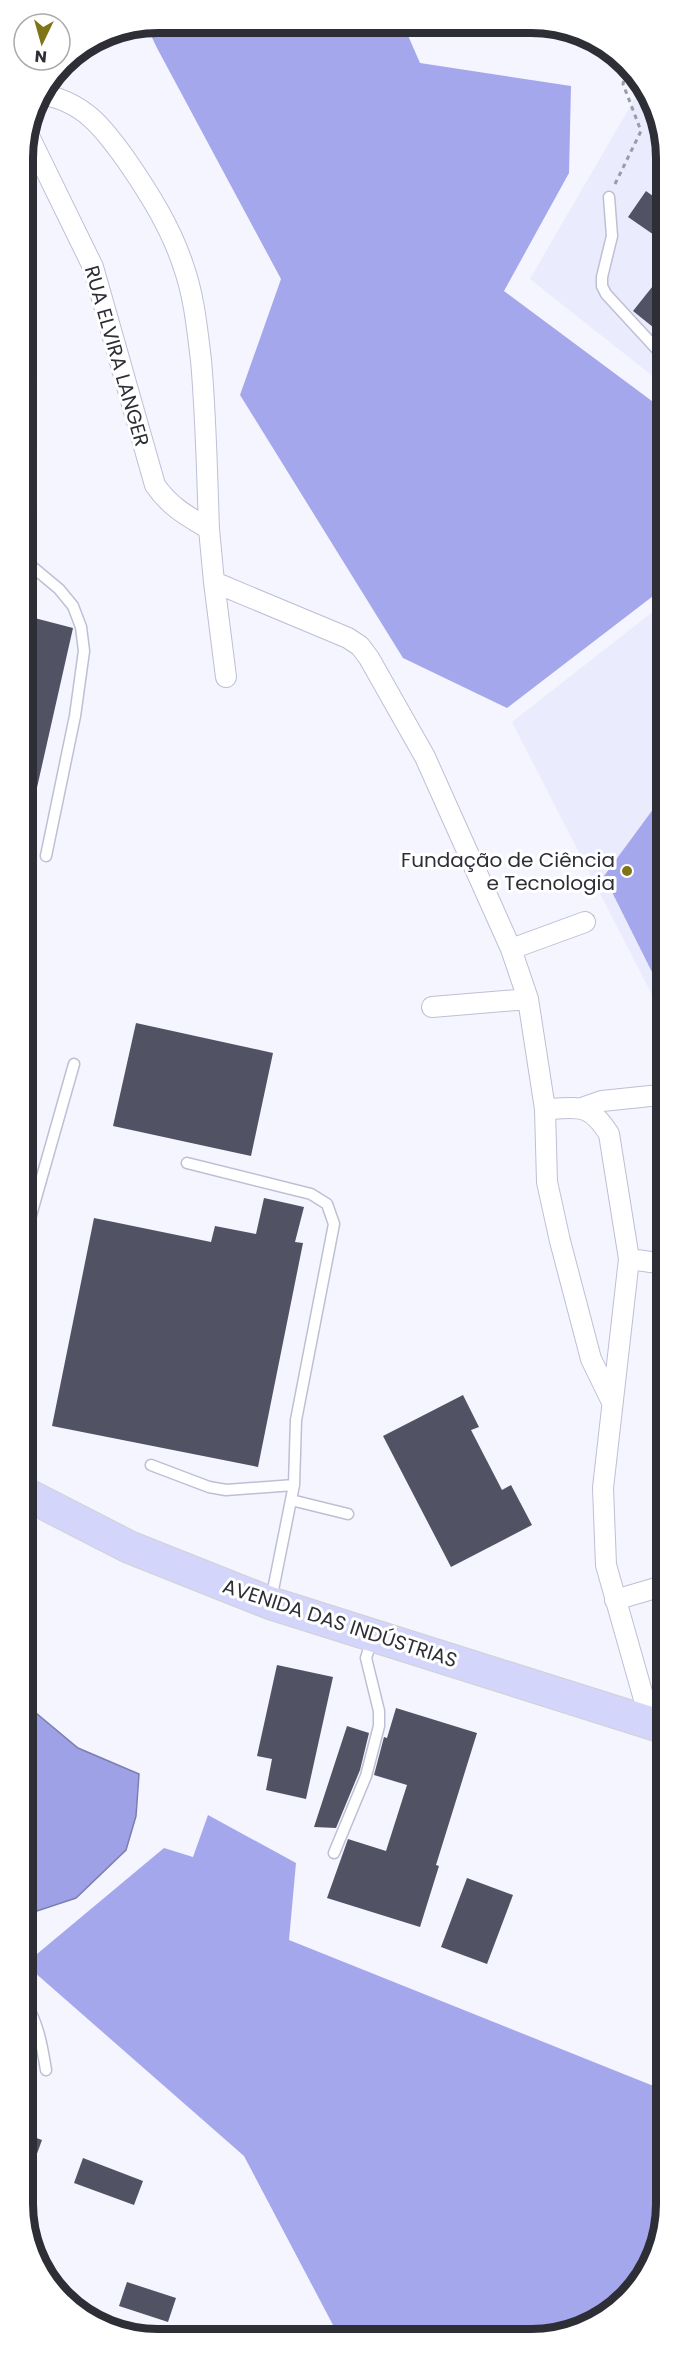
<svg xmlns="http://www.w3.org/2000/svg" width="689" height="2362" viewBox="0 0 689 2362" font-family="Poppins,sans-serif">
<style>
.built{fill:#eaebfd}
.forest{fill:#a5a7ec}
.water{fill:#9ea1e5;stroke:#7c7eb0;stroke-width:1.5}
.building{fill:#515365}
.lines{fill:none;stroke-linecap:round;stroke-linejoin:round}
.lane-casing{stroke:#bebfd5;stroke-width:13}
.street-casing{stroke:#bebfd5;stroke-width:22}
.primary-casing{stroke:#d1d1d3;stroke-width:34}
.path{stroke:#9a9ba3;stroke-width:3;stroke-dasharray:4.5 4.5;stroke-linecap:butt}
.lane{stroke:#fff;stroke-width:10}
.street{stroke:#fff;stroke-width:20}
.primary{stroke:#d3d5fa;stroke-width:32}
.poi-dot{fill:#7f7416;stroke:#fff;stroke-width:2}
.labels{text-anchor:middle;stroke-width:6;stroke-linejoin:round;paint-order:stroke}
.street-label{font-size:20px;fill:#2d2e36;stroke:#fff}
.poi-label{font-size:20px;fill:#2d2e36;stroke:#fff;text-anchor:end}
.rim{fill:none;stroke:#2d2e36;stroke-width:8}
</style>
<rect width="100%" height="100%" fill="#f4f5fe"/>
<path class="built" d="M641,88l23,44v253l-134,-106z
M664,603l1,417 -153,-298z"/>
<path class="forest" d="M158,23l245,1 17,39 151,23 -2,87 -65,118 160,119v148l-7,35 -150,115 -104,-50 -163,-263 41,-116 -124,-231 -11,-23z
M665,793v205l-61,-122z
M208,1815l88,48 -7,77 377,151v122l-33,81 -76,43h-207l-17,-12 -89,-169 -219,-192 139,-116 29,9z"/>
<path class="water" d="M24,1703l54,45 61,26 -3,42 -10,34 -50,48 -51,17z"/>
<path class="building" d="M646,191l18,13v23l-7,10 -29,-20z
M664,272v64l-31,-25z
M23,615l50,13 -44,195 -5,-1z
M136,1023l137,30 -22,103 -138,-30z
M264,1198l40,9 -9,35 8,1 -45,224 -206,-41 42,-208 117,24 4,-16 41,8z
M463,1395l16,32 -8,3 31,60 9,-5 21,40 -81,42 -68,-131z
M277,1665l56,12 -27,122 -40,-9 6,-31 -15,-3z
M396,1708l81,25 -41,132 3,1 -19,61 -93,-29 21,-59 38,12 21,-66 -33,-10 10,-38 3,1z
M347,1726l22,7 -9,37 -24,58 -22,-1z
M467,1878l46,17 -26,69 -46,-17z
M25,2134l17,6 -15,41h-2z
M83,2158l60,23 -9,24 -60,-22z
M127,2282l49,16 -8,24 -49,-16z"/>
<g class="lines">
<defs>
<path id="lane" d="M609,197l3,39 -10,41v9l4,8 58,63
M23,559l36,30 14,17 8,21 3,24 -9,65 -29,140
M187,1163l124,31 16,10 7,20 -38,196 -2,65 -23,115
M24,1240l50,-176
M151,1465l58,22 17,3 68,-5
M291,1500l57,14
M334,1853l32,-77 13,-50v-15l-13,-53 6,-19
M25,2002c13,21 17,43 21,68"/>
<path id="street" d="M40,94c43,7 63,33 87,67 22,32 44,67 56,104 11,30 14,63 18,95 5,56 6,112 8,169
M27,132l66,135 62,218c14,21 32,31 54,44l5,53 134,56 12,8 9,12 56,99 86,192 17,50 17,110c34,-1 44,-7 64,25l20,125 -26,229 3,77 45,159
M214,582l12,95
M511,949l74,-27
M432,1007l96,-8
M582,1108l20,-7 58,-6
M545,1109l2,73 13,59 31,118 21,43
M629,1259l36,5
M615,1600l51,-15"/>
<path id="primary" d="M24,1493l105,54 141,56 396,125"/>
</defs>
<use href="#lane" class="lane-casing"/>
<use href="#street" class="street-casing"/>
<use href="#primary" class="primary-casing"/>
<path class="path" d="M615,184l26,-53 -18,-47 5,-19"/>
<use href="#lane" class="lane"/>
<use href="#street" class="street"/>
<use href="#primary" class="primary"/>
</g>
<circle class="poi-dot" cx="627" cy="871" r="6"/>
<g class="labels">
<g class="street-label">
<text transform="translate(117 356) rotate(74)" y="7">RUA ELVIRA LANGER</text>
<text transform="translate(340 1623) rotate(18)" y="7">AVENIDA DAS INDÚSTRIAS</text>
</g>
<g class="poi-label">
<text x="615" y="867">Fundação de Ciência<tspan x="615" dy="23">e Tecnologia</tspan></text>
</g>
</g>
<path d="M0 0H689V2362H0ZM158 33H531A125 125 0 0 1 656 158V2204A125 125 0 0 1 531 2329H158A125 125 0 0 1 33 2204V158A125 125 0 0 1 158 33Z" fill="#fff" fill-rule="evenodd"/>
<path class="rim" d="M158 33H531A125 125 0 0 1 656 158V2204A125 125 0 0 1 531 2329H158A125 125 0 0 1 33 2204V158A125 125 0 0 1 158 33Z"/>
<g transform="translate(42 42) rotate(185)"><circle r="28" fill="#ffffff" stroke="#ababaf" stroke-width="1.5"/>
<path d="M0-4.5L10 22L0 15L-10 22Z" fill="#7f7416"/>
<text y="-9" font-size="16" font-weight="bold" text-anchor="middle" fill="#2d2e36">N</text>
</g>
</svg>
